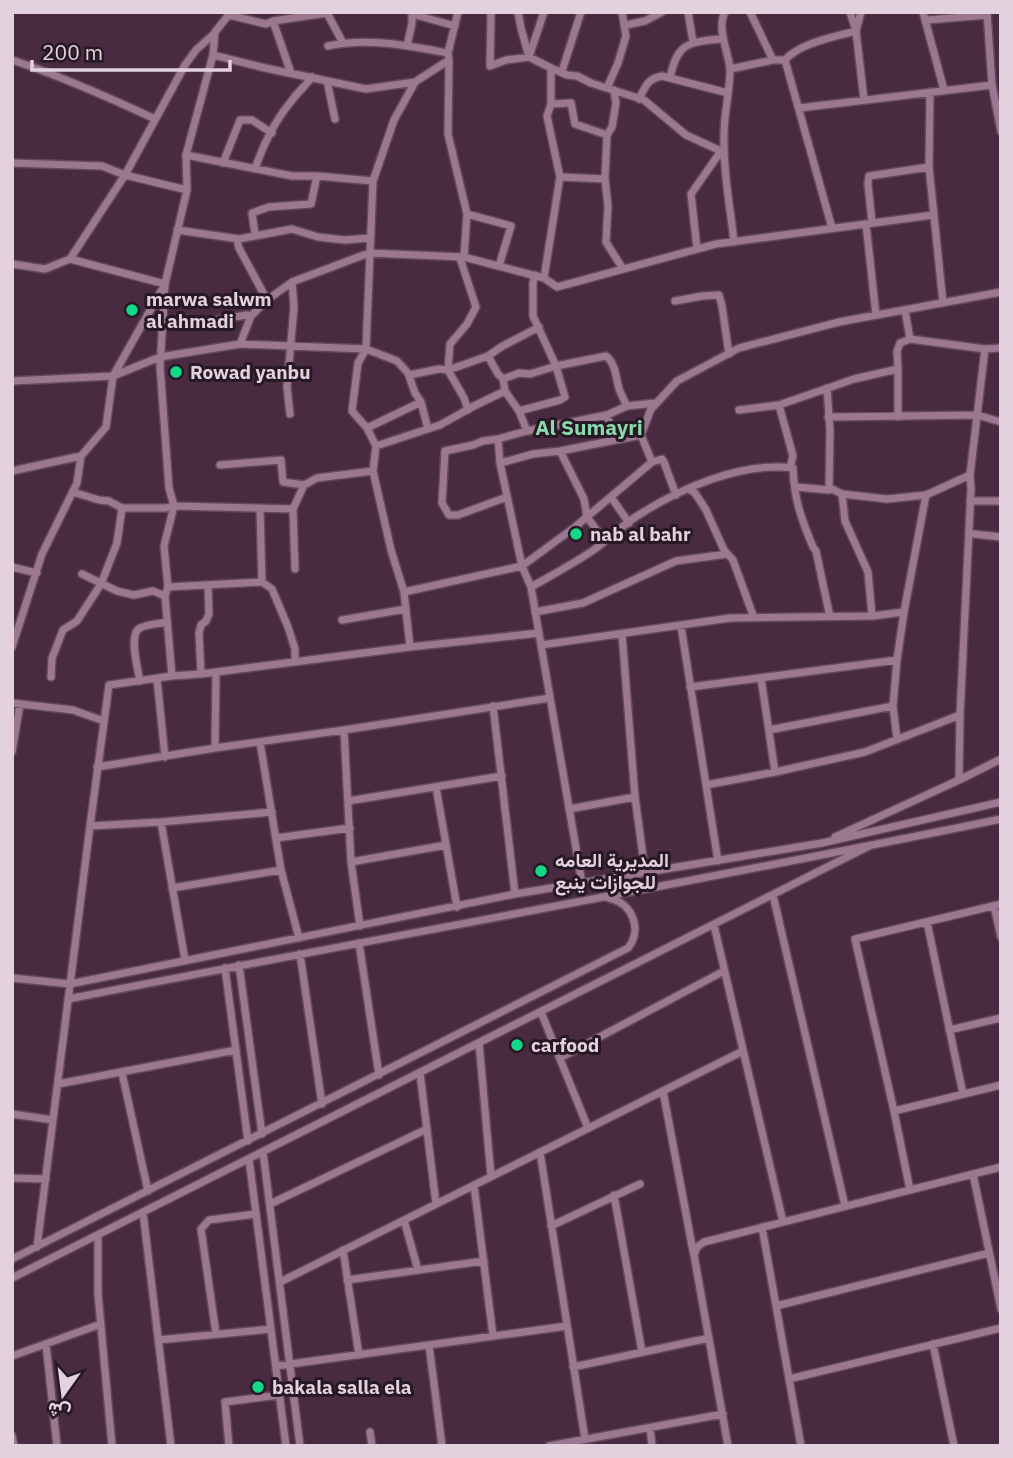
<svg xmlns="http://www.w3.org/2000/svg" width="1013" height="1458" viewBox="0 0 1013 1458" font-family="'IBM Plex Sans',Vazirmatn,sans-serif">
<style>
.lines{fill:none;stroke-linecap:round;stroke-linejoin:round}
.minor-casing{stroke:#62485a;stroke-width:10}
.minor{stroke:#9b7790;stroke-width:7}
.poi-dot{fill:#12d98a;stroke:#271923;stroke-width:2.5}
.labels{text-anchor:middle;stroke-width:6;stroke-linejoin:round;paint-order:stroke}
.poi-label{font-size:19px;font-weight:bold;fill:#e4d1de;stroke:#271923;text-anchor:start}
.neighbourhood-label{font-size:21px;font-weight:bold;fill:#8ad8ab;stroke:#271923}
</style>
<rect width="100%" height="100%" fill="#492b41"/>
<g class="lines">
<defs>
<path id="minor" d="M491,12l-1,54 16,-6 23,-3 15,-45
M688,12l5,30
M725,12c-9,17 4,40 5,58 0,21 -6,43 -6,64 -1,36 6,72 10,108
M750,12l23,48h12l47,168
M850,12l6,19 8,69
M923,12l21,78
M987,12l5,73 9,46
M412,14l43,12
M229,15l37,9 7,-3 18,52
M927,20l60,-5
M273,21l54,-8 16,30
M626,25l19,-4 17,-9
M328,46c39,-9 81,0 120,7
M407,46l5,-23v-11
M213,55l52,13 101,21 49,-7
M12,60c49,16 96,37 143,59
M449,60l-1,74 19,80 -3,43
M785,60c15,-17 49,-23 71,-29l5,-19
M551,68l16,7 10,1 14,7 53,17 42,35 35,16 3,7
M730,69l43,-9
M562,71l19,-59
M670,78c7,-34 17,-36 50,-39l3,1
M327,81l8,38
M607,88l11,-25 8,-27 -4,-24
M614,90l2,13 -4,24 -5,8 -2,44 3,27 -2,36 17,27
M930,92l-1,75 14,136
M639,99c7,-13 8,-20 23,-23l66,17
M551,104l20,-1 4,21 32,11
M799,108l193,-23
M186,155l106,21h25l56,5
M12,163l90,3 23,9 62,15
M223,163l17,-43h12l20,13
M255,169c8,-24 21,-50 38,-70 6,-8 13,-14 19,-22
M560,177l45,2
M467,214l44,12 -12,40
M872,223l-4,-39 1,-8 60,-9
M866,224l10,91
M177,230l62,9 53,-10 26,8 27,3 25,-2
M255,234l-3,-21 17,-6 42,-3 6,-28
M237,239l2,9 28,52
M697,249l-6,-55 30,-43
M460,258l16,49 -9,17 -17,20 -2,26 16,28 4,12
M12,264l33,5 25,-10 55,-84 60,-110 11,-15 19,-17
M544,278l13,9 159,-43 217,-29
M675,301l27,-5 17,-1 3,11 7,48
M905,310l5,29 75,10 16,-1
M208,321l39,-6 4,1
M240,344l11,-28 16,-16 25,-18 77,-29 95,4 80,21 16,-101 -13,-61 4,-12v-36l-22,-11 -8,-29 -3,-16
M488,356l10,18 5,5 2,12 14,20 8,20
M409,375l30,-6 9,1 23,-8 17,-6 13,-9 38,-20
M503,379l16,-6 11,1 26,-8 50,-10c10,8 10,22 13,33 2,5 5,11 8,17
M12,381l101,-5 47,-19 80,-13 126,5 31,12 11,12 7,20 6,9 7,27
M739,410l40,-5
M519,411l41,-11 5,-3 -9,-31 -23,-50v-33l2,-8
M290,414l-3,-27 7,-80 -2,-25
M607,415l7,25
M828,417l149,-2 24,7
M898,417v-48
M367,428l54,-26
M376,446l64,-21 34,-19 31,-15
M560,451l24,48 3,18 18,24
M652,462l10,-3 2,3 12,33
M500,463l33,-9 27,-3 81,-16
M220,465l61,-5 2,22 21,3 13,-7 56,-7
M790,467l3,-11 -14,-51 75,-26 44,-10 -1,-18 3,-8 10,-4
M12,471l69,-15
M796,487l33,3 1,-60 -3,-42
M689,489l6,4 11,17 18,40 9,10 21,58
M829,490l3,-1 10,5 45,5 39,-4
M73,492l26,8 10,1 13,7h44l8,-2 119,3
M842,494l3,27 23,51 4,44
M507,497l-49,18h-9l-7,-12 3,-52 28,-6 10,-4 15,-2 29,-8 80,-16 20,-9 29,-3
M611,497l18,26
M970,501h31
M974,534l27,3
M12,567l25,6
M295,569l-2,-60 11,-24
M82,574l35,17 17,4 19,-4 12,5
M262,582l10,7 16,38 7,22v13
M168,587l94,-5 -2,-74
M531,587c21,-12 44,-24 64,-38 14,-11 27,-23 42,-33 42,-27 105,-55 156,-48 1,31 8,50 20,79l3,4 14,66
M404,592l118,-26 -22,-103 -2,-24
M535,612l48,-9 93,-42 51,-7
M342,620l64,-11
M681,626l37,235
M622,634l13,163 10,74
M541,645l189,-27 142,-2 32,-4
M12,647l30,-93 35,-71 4,-27 25,-29 7,-51 52,-92 -95,-25
M410,647l-6,-55 -13,-42 -18,-79 3,-25 -9,-18 -15,-17 6,-48 8,-14 7,-168 21,-61 21,-38 34,-22 -1,-7 10,-41
M201,674l-2,-41 2,-8 5,-4 3,-7 -1,-29
M172,676l-7,-80 3,-9 -4,-41 10,-40 -5,-18 -9,-121 5,-83 22,-94 -1,-35 27,-100 2,-23 16,-20
M51,677l1,-19 11,-28 14,-9 24,-37 16,-41 5,-35
M761,678l14,94
M157,679l8,78
M140,681c-2,-12 -12,-47 0,-53 7,-4 19,-4 27,-6
M690,687l207,-27
M12,703l61,7 31,11
M493,706l22,188
M344,730l7,132 9,64
M769,730l124,-24
M897,739l-4,-33 4,-46 7,-48 22,-117 44,-20
M260,742l21,128 18,68
M215,748l1,-76
M12,752l8,-48
M97,767l118,-19 129,-18 206,-32
M959,780l1,-65 11,-226 -1,-14 15,-126
M706,785l69,-13 90,-20 95,-37
M436,787l21,120
M348,801l154,-25
M569,809l66,-12
M161,822l24,138
M90,826l71,-4 111,-10
M835,837l124,-57 42,-21
M276,838l74,-10
M351,862l95,-17
M582,883l-51,-296 -9,-21 53,-39 77,-65 -11,-27 10,-26 26,-28 62,-33 100,-26 162,-30
M172,888l109,-18
M773,895l72,311
M994,906l7,31
M927,922l36,172
M714,925l69,297
M359,943l20,132
M300,954l22,150
M239,965l23,169
M225,968l23,173
M12,978l58,6 445,-90 307,-51 179,-41
M68,999c311,-61 623,-116 933,-180
M541,1012l47,116
M949,1030l52,-12
M479,1043l12,133
M560,1058l164,-87
M122,1073l26,118
M420,1073l16,131
M58,1084l178,-34
M663,1091l30,160
M894,1111l107,-26
M12,1114l41,6
M263,1152l37,294
M540,1152l45,287
M249,1159l37,287
M973,1174l28,135
M12,1178l34,1
M474,1185l19,151
M910,1190l-16,-79 -39,-172 146,-35
M614,1195l28,157
M270,1204l157,-75
M143,1212l28,234
M404,1220l14,50
M551,1226l89,-42
M762,1227l39,219
M98,1235v59l14,152
M37,1247l53,-421 19,-141 63,-9 29,-2 209,-27 129,-14
M343,1250l16,105
M12,1259l616,-311c15,-19 4,-45 -19,-50
M12,1278l857,-432
M347,1280l137,-19
M280,1282l463,-231
M776,1306l213,-53
M216,1334l-15,-105 8,-9 47,-6
M158,1340l113,-11
M46,1344l11,102
M933,1344l21,102
M429,1345l13,101
M12,1356l89,-32
M276,1366l291,-40
M573,1367l136,-29
M789,1379l212,-51
M650,1428l2,18
M370,1432l2,14
M12,1436l2,10
M229,1446l-4,-44 55,-7
M549,1446l174,-32
M728,1446l-34,-191 3,-8 7,-5 297,-75"/>
</defs>
<use href="#minor" class="minor-casing"/>
<use href="#minor" class="minor"/>
</g>
<g class="poi-dot">
<circle cx="132" cy="310" r="7"/>
<circle cx="176" cy="372" r="7"/>
<circle cx="576" cy="534" r="7"/>
<circle cx="541" cy="871" r="7"/>
<circle cx="517" cy="1045" r="7"/>
<circle cx="258" cy="1387" r="7"/>
</g>
<g class="labels">
<g class="poi-label">
<text x="146" y="306">marwa salwm<tspan x="146" dy="22">al ahmadi</tspan></text>
<text x="190" y="379">Rowad yanbu</text>
<text x="590" y="541">nab al bahr</text>
<text x="555" y="867">المديرية العامه<tspan x="555" dy="22">للجوازات ينبع</tspan></text>
<text x="531" y="1052">carfood</text>
<text x="272" y="1394">bakala salla ela</text>
</g>
<g class="neighbourhood-label">
<text x="589" y="435">Al Sumayri</text>
</g>
</g>
<rect width="1013" height="1458" fill="none" stroke="#e4d1de" stroke-width="28"/>
<g transform="translate(63 1395) rotate(194)" stroke="#271923" stroke-width="5" paint-order="stroke">
<path d="M0-5L12 26L0 18L-12 26Z" fill="#e4d1de"/>
<text y="-10" font-size="19" font-weight="bold" text-anchor="middle" fill="#e4d1de">ش</text>
</g>
<path d="M32 60v10h198v-10" fill="none" stroke="#e4d1de" stroke-width="3.5"/>
<text x="42" y="60" font-size="21" fill="#e4d1de" stroke="#271923" stroke-width="5" paint-order="stroke">200 m</text>
</svg>
